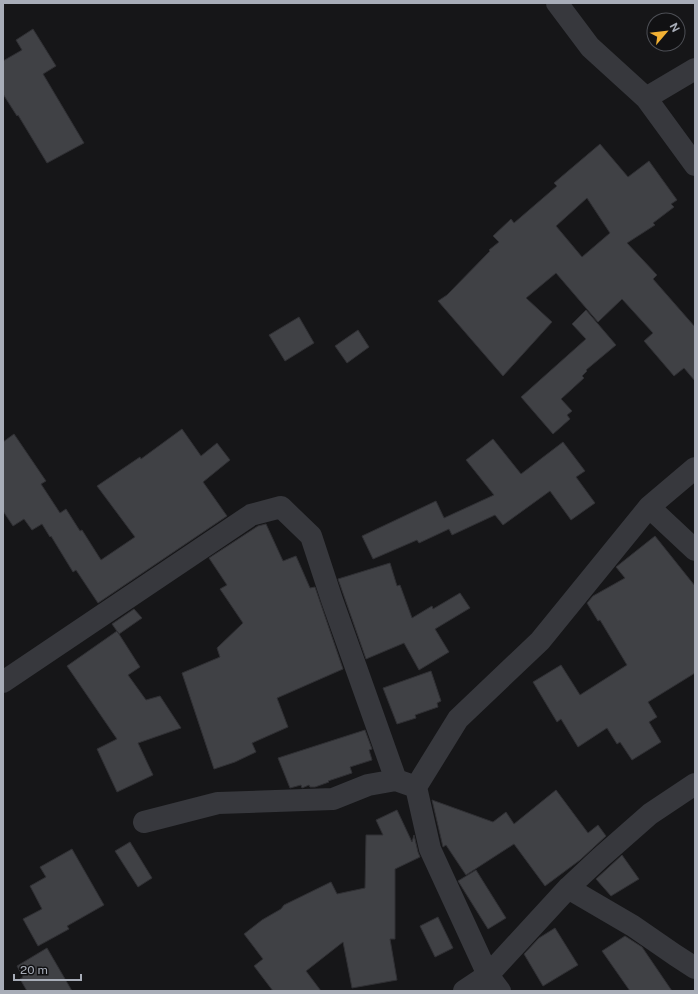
<svg xmlns="http://www.w3.org/2000/svg" width="698" height="994" viewBox="0 0 698 994" font-family="'Public Sans',sans-serif">
<style>
.building{fill:#404145;stroke:#303034;fill-rule:evenodd}
.lines{fill:none;stroke-linecap:round;stroke-linejoin:round}
.minor{stroke:#37383d;stroke-width:22}
</style>
<rect width="100%" height="100%" fill="#161618"/>
<path class="building" d="M33,29l23,37 -13,8 41,69 -37,20 -29,-48 -1,1 -14,-22v-33l19,-11 -6,-10z
M600,144l28,33 21,-16 28,39 -6,4 3,3 -21,16 2,2 -28,18 30,32 -4,4 42,48v54l-11,-13 -10,8 -30,-35 9,-8 -31,-34 -24,23 -42,-49 -30,25 26,24 -49,54 -65,-75 9,-6 43,-44 -1,-1 10,-8 -6,-6 18,-17 3,4 43,-37 -3,-3zM587,198l23,35 -28,24 -26,-31z
M586,310l30,35 -30,25 1,1 -5,5 2,2 -23,21 11,12 -5,4 3,4 -17,15 -32,-37 65,-58 -14,-15z
M299,317l15,26 -29,18 -16,-26z
M358,330l11,17 -22,16 -12,-17z
M182,429l19,27 16,-13 13,17 -27,22 24,34 -129,87 -22,-33 -3,2 -22,-36 -1,1 -8,-13 -10,6 -8,-11 -11,7 -10,-15v-69l11,-8 32,47 -5,3 19,29 6,-4 14,22 2,-1 19,30 34,-23 -38,-51 43,-29 1,2z
M493,439l28,35 42,-32 22,29 -9,6 19,26 -24,17 -21,-29 -47,34 -8,-10 -43,20 -3,-6 -30,14 -2,-3 -44,19 -11,-23 74,-35 8,17 50,-23 -28,-35z
M266,524l17,37 13,-5 14,32 5,-1 28,82 -66,29 11,29 -36,16 4,9 -21,10 -21,7 -32,-96 38,-16 -3,-9 26,-25 -23,-34 7,-4 -18,-27 49,-32z
M655,536l40,50v87l-47,29 9,15 -8,5 12,20 -29,18 -12,-18 -3,2 -10,-16 -29,19 -17,-28 -4,3 -24,-40 28,-17 19,30 47,-30 -27,-45 -2,1 -11,-18 6,-7 32,-18 -9,-11z
M390,563l7,23 3,-1 12,33 20,-12 1,3 27,-16 10,15 -35,21 14,23 -30,18 -15,-27 -38,16 -28,-80z
M134,609l8,9 -23,16 -7,-10z
M117,631l23,36 -12,8 18,25 14,-4 21,32 -43,15 15,32 -36,17 -20,-43 20,-10 -50,-73z
M431,671l10,30 -4,2 1,4 -23,8 1,3 -19,6 -14,-36z
M365,730l7,19 -3,1 3,10 -22,7 2,6 -24,8 1,1 -14,5h-5l-1,-2 -7,3 -1,-3 -11,3 -12,-30z
M556,790l32,43 10,-8 8,11 -26,24 -35,26 -31,-42 -48,31 -20,-30 -3,2 -11,-47 61,22 13,-10 8,12z
M397,810l15,32 2,-7 4,17 2,5 -25,12v70h-5l7,41 -45,8 -9,-46 -37,29 15,20h-48l-19,-25 9,-7 -19,-25 18,-14 19,-11 3,-4 47,-23 6,12 28,-6 1,-53h17l-7,-15z
M130,842l22,36 -14,9 -23,-36z
M72,849l32,56 -37,21 2,3 -31,17 -15,-27 19,-10 -12,-23 16,-9 -6,-10z
M622,855l17,24 -28,17 -15,-17z
M476,870l30,48 -18,11 -30,-48z
M438,917l15,31 -18,9 -15,-31z
M555,928l23,37 -35,21 -19,-32 15,-16z
M625,936l17,11 30,44h-42l-28,-40z
M47,948l25,43h-45l-7,-12 3,-2 -6,-11z"/>
<g class="lines">
<path class="minor" d="M557,3l33,44 56,51 49,67
M646,98l49,-29
M649,507l46,43
M3,682l248,-167 30,-8 30,29 21,64 64,180 20,7 14,62 58,126 12,16
M416,787l42,-68 82,-78 109,-134 46,-39
M144,822l74,-19 115,-4 35,-14 28,-5
M568,888l65,38 42,29 20,13
M464,991l24,-16 80,-87 32,-30 50,-44 45,-30"/>
</g>
<rect width="698" height="994" fill="none" stroke="#a8adb8" stroke-width="8"/>
<g transform="translate(666 32) rotate(62)"><circle r="19" fill="#111113" stroke="#4d4f55"/>
<path d="M0-3L7 15L0 10L-7 15Z" fill="#f2b134"/>
<text y="-6" font-size="11" font-weight="bold" text-anchor="middle" fill="#a8adb8">N</text>
</g>
<path d="M14 974v6h67v-6" fill="none" stroke="#a8adb8" stroke-width="2"/>
<text x="20" y="974" font-size="12" fill="#a8adb8" stroke="#111113" stroke-width="3" paint-order="stroke">20 m</text>
</svg>
